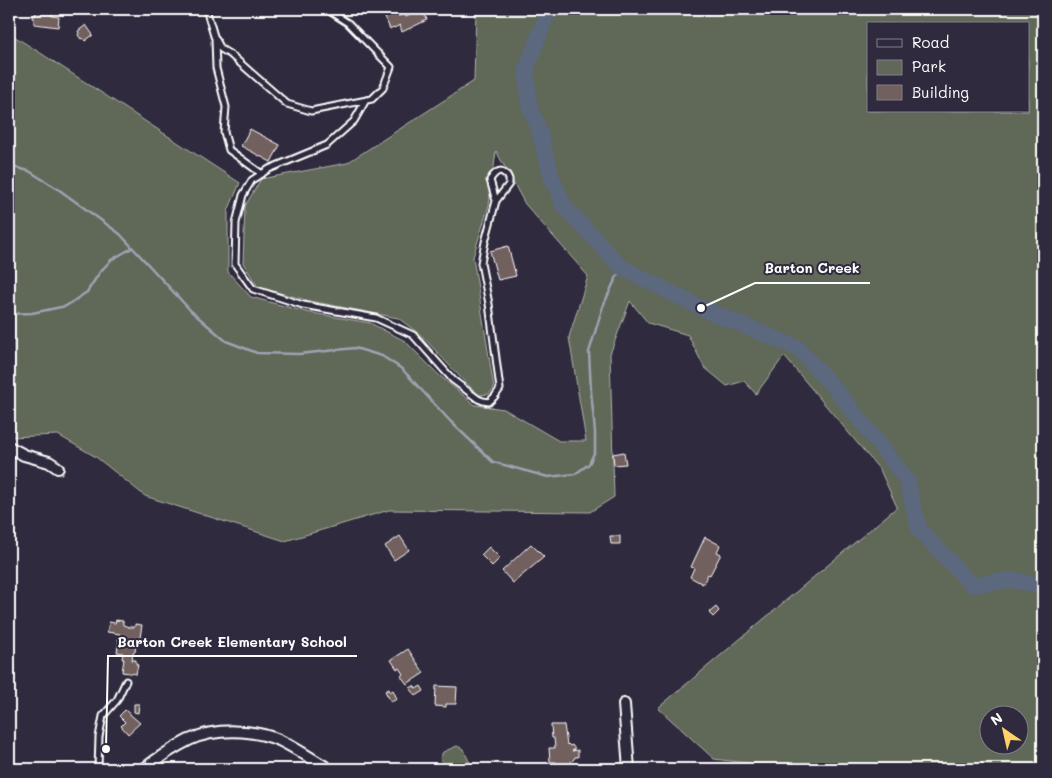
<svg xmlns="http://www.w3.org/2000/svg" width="1052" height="778" viewBox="0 0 1052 778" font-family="Mali,sans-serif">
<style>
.green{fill:#616759;stroke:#b0b3ac;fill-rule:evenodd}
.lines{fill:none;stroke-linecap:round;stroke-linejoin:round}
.stream{stroke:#9da4b2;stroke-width:2.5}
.river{stroke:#5b677e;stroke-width:16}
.building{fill:#72605f;stroke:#fff}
.service-casing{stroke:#fff;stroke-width:9}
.minor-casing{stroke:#fff;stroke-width:14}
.service{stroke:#2f2a3d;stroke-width:5}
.minor{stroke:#2f2a3d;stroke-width:10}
.leader{fill:none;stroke:#fff;stroke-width:2}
.callout-dot{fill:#fff;stroke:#2f2a3d;stroke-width:2}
.callout-label{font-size:14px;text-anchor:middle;font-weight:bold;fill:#fff;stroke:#2f2a3d;stroke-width:4;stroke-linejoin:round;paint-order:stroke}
</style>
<rect width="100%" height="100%" fill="#2f2a3d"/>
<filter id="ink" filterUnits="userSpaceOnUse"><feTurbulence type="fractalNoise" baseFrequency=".02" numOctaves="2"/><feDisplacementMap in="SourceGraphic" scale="10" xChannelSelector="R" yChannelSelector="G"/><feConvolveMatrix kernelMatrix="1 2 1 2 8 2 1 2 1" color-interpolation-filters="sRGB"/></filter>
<g filter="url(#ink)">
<path class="green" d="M476,9h567v760h-247l-82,-10 -56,-51 239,-201 -17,-37 -96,-114 -28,38 -12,-13 -17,5 -23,-19 -16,-32 -40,-12 -18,-22 -20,53 4,143 -24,15 -201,-2 -104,31 -140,-45 -49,-39 -38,-22 -49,2v-404l33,21 198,129 -12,28v61l23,25 55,15 64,11 35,18 34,34 36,30 29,4 55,32h27l-17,-104 19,-61 -63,-72 -29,-53 -7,54 -16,52 21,131 -5,6 -10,1 -18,-17 -39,-42 -24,-18 -88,-17 -52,-14 -15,-24 2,-57 16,-27 86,-16 127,-82zM868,24h160v87h-160zM990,716h30v30h-30z
M457,746l6,3 10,20h-28l-5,-11 3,-6z"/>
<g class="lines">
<path class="stream" d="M9,166l20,5 29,18 62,45 71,77 35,30 31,12 42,1 56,-6 27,8 20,13 49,53 42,40 55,15 27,-3 14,-10 6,-13v-19l-4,-41 -2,-39 14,-46 18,-39
M9,314l23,-1 34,-7 21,-14 13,-20 11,-12 21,-12"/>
<path class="river" d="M549,9l-23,61 3,35 9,22 14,51 12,28 57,61 80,41 97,40 39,43 70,89 12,49 53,56 20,-3 22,-2 26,6 3,5"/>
</g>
<path class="building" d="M392,9h3l3,7 7,-2 1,3 4,-2 -3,-6h16l4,11 -25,12 -2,-7 -6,3 -1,-1 -3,2 -7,-16z
M39,10l11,1 -1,2h3v3l7,1 -1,10 -24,-3v-6h-1v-3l2,1 1,-5h3z
M86,25l7,10 -8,6 -2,-3 -2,1 -3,-4 1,-2 -1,-2z
M250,129l30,16 -9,17 -30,-16z
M508,246l8,30 -18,4 -8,-29z
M624,452l2,12 -12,1 -1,-11z
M400,536l9,14 -15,10 -9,-14z
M610,536h10v8h-9z
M705,537l15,8 -3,7 4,2 -11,21 -2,-1 -5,10 -13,-7 4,-9 -3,-1z
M531,544l13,13 -31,26 -11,-12z
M489,547l11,11 -8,8 -11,-11z
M716,607l3,4 -6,6 -4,-4z
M116,620l7,1v4l6,2h6v-3l7,1 -3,19h-3l-1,8h-2l-1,8h4v4l2,1 -2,9 -14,-2 2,-13h-2l1,-6 -6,-1 2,-12h-1l2,-6 -13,-2 2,-10 6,1z
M408,649l16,24 -17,11 -6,-8 2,-2 -4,-6 -2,1 -6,-9z
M414,686l2,3 5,-3 3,5 -8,5 -6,-8z
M436,686l21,1 -1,17h-10v3l-11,-1z
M389,689l1,3 3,-2 4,9 -6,3 -6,-11z
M134,704h5l-1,9 -4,-1z
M125,710l15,13 -12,11 -7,-8 4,-4 -6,-6z
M551,725h13l3,20 1,-1 2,2 2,-1 3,4 -3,2 6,-1v7h-3l-1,2 -3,3v7h-15v-7h-6l-1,-14h6l-1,-10h-2z"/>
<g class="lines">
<defs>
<path id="service" d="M206,9l8,27 7,13 10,6 56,49 24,7 61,-12 11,-11 8,-21 -43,-44 -22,-14
M215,39l1,29 10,39 -2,25 5,18 33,24
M366,100l-12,21 -27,24 -58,24 -17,11 -9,15 -7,28 -1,41 18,25 50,16 73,13 37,17 40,45 25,19 5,2 6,1 6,-6 5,-7 -11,-85 -8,-41 4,-21 11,-41 13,-17v-5l-2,-4 -6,-4c-5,0 -8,4 -11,9l6,21
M98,769l1,-32 4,-21 14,-16 9,-19"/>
<path id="minor" d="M9,447l15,8 25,7 9,6
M624,704l5,65
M144,769c14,-11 29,-21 45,-29 26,-12 64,-11 90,0 17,8 34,20 50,29"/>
</defs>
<use href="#service" class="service-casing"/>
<use href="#minor" class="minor-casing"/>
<use href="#service" class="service"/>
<use href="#minor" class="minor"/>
</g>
</g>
<path class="leader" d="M701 308L755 283H870M106 749L108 656H357"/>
<g class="callout-dot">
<circle cx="701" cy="308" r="5"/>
<circle cx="106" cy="749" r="5"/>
</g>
<g class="callout-label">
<text x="812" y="273">Barton Creek</text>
<text x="232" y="647">Barton Creek Elementary School</text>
</g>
<rect width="1052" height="778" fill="none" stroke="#2f2a3d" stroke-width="30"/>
<rect x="15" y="15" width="1022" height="748" fill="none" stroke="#fff" stroke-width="2" filter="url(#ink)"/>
<rect x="867" y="22" width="162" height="90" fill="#2f2a3d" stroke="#827f8b"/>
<rect x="877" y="39" width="25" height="8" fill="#2f2a3d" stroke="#827f8b"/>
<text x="912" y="48" font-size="15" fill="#ffffff">Road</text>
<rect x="877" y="60" width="25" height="15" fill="#616759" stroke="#827f8b"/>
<text x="912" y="72" font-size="15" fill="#ffffff">Park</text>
<rect x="877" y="85" width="25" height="15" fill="#72605f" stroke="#827f8b"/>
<text x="912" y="98" font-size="15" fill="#ffffff">Building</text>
<g transform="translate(1004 730) rotate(326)"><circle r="24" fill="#2f2a3d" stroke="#827f8b"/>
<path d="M0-4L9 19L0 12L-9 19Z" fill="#ffd166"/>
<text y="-8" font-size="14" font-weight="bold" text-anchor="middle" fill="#ffffff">N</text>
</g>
</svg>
